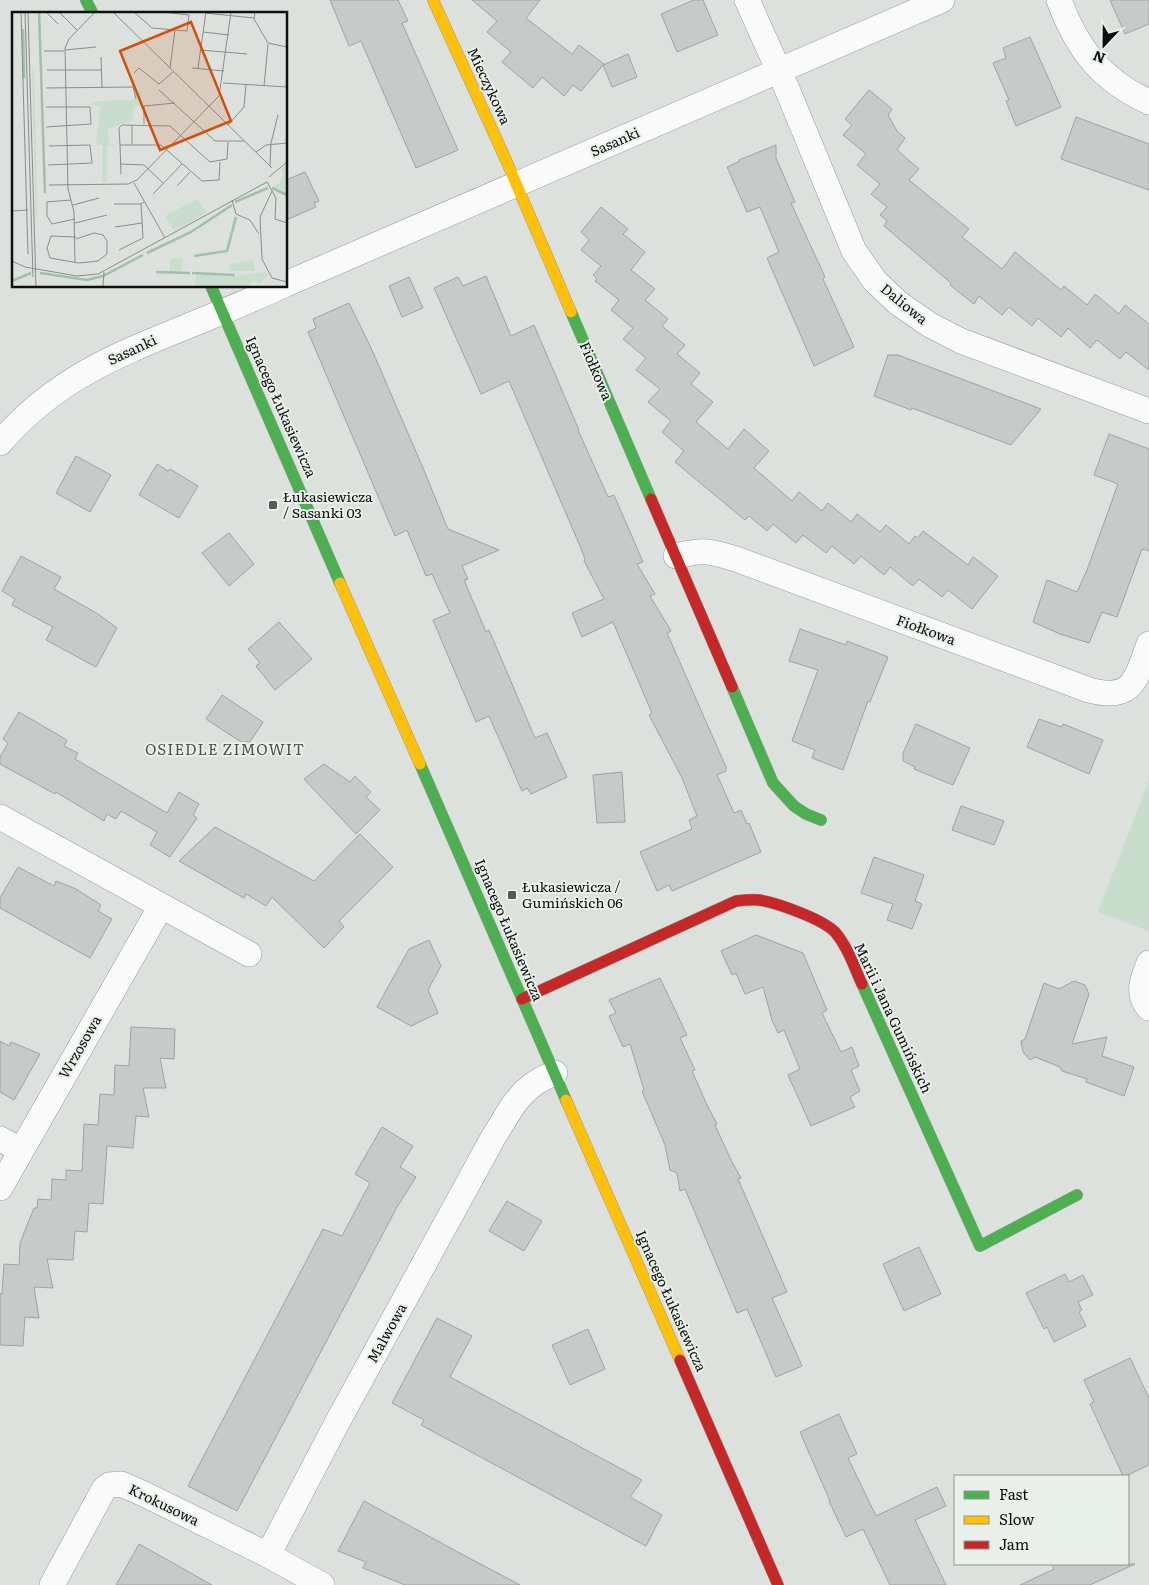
<svg xmlns="http://www.w3.org/2000/svg" width="1149" height="1585" viewBox="0 0 1149 1585" font-family="Literata,serif">
<style>
.green{fill:#c9ddcd}
.building{fill:#c7cac8;stroke:#9fa2a0}
.lines{fill:none;stroke-linecap:round;stroke-linejoin:round}
.street-casing{stroke:#979a98;stroke-width:26}
.fast-casing{stroke:#979a98;stroke-width:12}
.slow-casing{stroke:#979a98;stroke-width:12}
.jam-casing{stroke:#979a98;stroke-width:12}
.street{stroke:#fafafa;stroke-width:25}
.fast{stroke:#4caf50;stroke-width:11}
.slow{stroke:#ffc107;stroke-width:11}
.jam{stroke:#c62828;stroke-width:11}
.poi-dot{fill:#555957;stroke:#e9f0ea;stroke-width:2}
.labels{text-anchor:middle;stroke-width:4;stroke-linejoin:round;paint-order:stroke}
.street-label{font-size:14px;fill:#0d100e;stroke:#e9f0ea}
.poi-label{font-size:14px;fill:#0d100e;stroke:#e9f0ea;text-anchor:start}
.neighbourhood-label{font-size:15px;letter-spacing:1px;fill:#4c524d;stroke:#e9f0ea}
.inset-river{fill:none;stroke:#a3bfa9;stroke-width:2.5}
.inset-road{fill:none;stroke:#898d8b;stroke-width:1}
.view{fill:#d2520c;fill-opacity:0.15;stroke:#d2520c;stroke-width:2.5}
.inset-edge{fill:none;stroke:#0d100e;stroke-width:2.5}
</style>
<rect width="100%" height="100%" fill="#dce1de"/>
<path class="green" d="M1149,780v151l-51,-19z"/>
<path class="building" d="M330,0h68l10,21 -6,2 56,127 -42,18 -55,-127 -12,5z
M472,0h68l-14,18 46,36 7,-9 25,19 -23,27 -8,-6 -9,11 -22,-19 -9,11 -31,-26 9,-10 -24,-20 10,-11z
M694,0h9l15,35 -41,17 -16,-38z
M1110,0h39v24l-24,10z
M1030,37l31,70 -45,19 -10,-25 3,-1 -16,-37 13,-5 -3,-10z
M628,54l9,23 -25,10 -9,-22z
M869,90l23,19 -4,6 9,16 8,7 -8,12 22,19 -10,11 60,49 -7,8 40,32 13,-17 46,38 3,-4 23,19 8,-11 24,20 6,-9 24,19v46l-23,-18 -6,7 -23,-19 -7,8 -22,-20 -7,9 -23,-19 -6,8 -23,-19 -7,8 -23,-19 -5,8 -24,-19 1,-2 -67,-57 3,-5 -7,-6 7,-8 -16,-13 9,-10 -23,-19 9,-11 -23,-19 9,-10 -7,-6z
M1076,117l73,27v46l-88,-31z
M776,145v13l19,44 -4,1 34,74 -2,2 31,68 -40,19 -47,-108 12,-6 -19,-45 -13,5 -20,-45 13,-6 -1,-1z
M305,172l14,29 -5,2 2,4 -30,13v-40z
M601,207l27,22 -5,5 22,18 -14,18 24,19 -10,11 23,19 -6,7 23,19 -8,9 23,19 -9,11 22,18 -17,20 32,27 16,-20 25,22 -15,17 38,33 7,-9 23,19 6,-8 23,19 6,-8 23,18 6,-7 23,19 6,-8 3,2 5,-7 45,34 5,-8 25,19 -26,33 -24,-19 -6,7 -23,-18 -6,7 -23,-19 -6,8 -23,-19 -7,8 -22,-18 -6,7 -23,-18 -7,8 -23,-19 -6,7 -18,-15 -4,4 -70,-58 9,-11 -22,-19 9,-11 -23,-19 12,-13 -24,-19 10,-12 -23,-19 10,-11 -22,-18 8,-10 -24,-19 2,-2 -4,-4 8,-9 -20,-16 8,-10 -8,-8z
M486,276l25,60 23,-11 45,105h-1l30,67 6,-2 29,67 -6,2 18,30 -5,2 21,35 -4,2 59,134v4l-9,4 17,38 7,-3 6,14 2,-1 12,29 -89,39 -3,-6 -12,6 -17,-39 52,-23 -3,-9 8,-4 -15,-38 -33,-63 3,-2 -39,-91 -31,15 -10,-24 32,-14 -20,-38 1,-2 -5,-13 -71,-165 -28,13 -47,-106 24,-11 5,9z
M409,277l14,31 -21,9 -13,-31z
M349,303l23,47 51,118 25,61 51,21 -37,16 6,13 -4,1 22,52 3,-2 46,108 12,-5 20,44 -36,17 -4,-6 -5,3 -33,-75 -13,6 -43,-102 17,-7 -18,-39 -6,2 -19,-46 -12,6 -87,-204 8,-4 -3,-9z
M888,355h10l143,54 -30,36 -99,-37 -1,2 -37,-14z
M1109,434l40,15v102l-7,-2 -25,68 -15,-5 -13,31 -29,-9 -27,-12 14,-42 30,12 10,-22 31,-86 -24,-9z
M76,456l35,19 -21,37 -34,-19z
M157,464l11,7 2,-2 28,17 -19,32 -40,-23z
M229,533l25,31 -25,22 -27,-33z
M21,556l40,21 -7,12 44,25 19,14 -21,39 -50,-27 7,-13 -41,-22 3,-6 -13,-8z
M279,622l33,37 -37,31 -19,-24 4,-3 -12,-14z
M800,629l46,16 1,-4 41,16 -18,45 -2,-1 -25,69 -31,-12 3,-8 -23,-9 26,-71 -29,-9z
M222,695l41,27 -13,20h-9l-35,-23z
M19,712l48,28 -3,6 14,7 -3,6 92,54 12,-21 20,12 -6,11 4,3 -27,39 -20,-12 7,-13 -36,-21 -5,8 -9,-5 -3,7 -48,-29 -1,2 -55,-30v-7l8,-14 -5,-4z
M1039,719l23,8 1,-3 40,16 -14,34 -62,-27z
M916,724l54,24 -17,37 -39,-16 1,-2 -12,-6v-8z
M324,764l26,18 5,-6 16,16 -5,5 14,13 -24,24 -52,-55z
M622,772l3,50 -28,1 -4,-48z
M961,806l43,15 -10,24 -42,-15z
M215,827l99,54 46,-47 33,33 -54,54 5,6 -20,21 -52,-51 -6,9 -20,-12 -2,4 -65,-37z
M874,857l50,18 -9,26 7,3 -10,25 -25,-9 6,-16 -32,-11z
M18,867l36,19 2,-5 20,8 25,16 -3,6 14,8 -22,39 -90,-50v-10z
M756,935l47,18 24,57 -5,3 19,39 11,-5 7,19 -8,4 9,21 -10,6 5,10 -44,19 -23,-51 12,-6 -16,-39 -6,3 -6,-13 -9,-33 -18,7 -9,-21 -4,2 -11,-24z
M429,940l12,26 -13,24 10,23 -27,13 -34,-19 32,-58z
M660,978l27,57 -7,3 15,32 -3,1 16,36 9,17 -2,1 17,37 9,16 -3,1 49,113 -15,6 30,68 -26,11 -29,-68 -10,4 -52,-124 -5,2 -3,-18 -7,-3 -5,-25 -23,-54 2,-1 -14,-46 -7,3 -14,-31 7,-3 -7,-13z
M1074,981l11,4 4,9 -17,50 35,-7 -5,19 32,11 -10,29 -38,-14 1,-3 -25,-8 -2,-4 -25,-10 -5,3 -7,-8 -2,-11 4,-2 19,-56 15,6z
M131,1027l44,2 -1,30 -14,-1 6,30h-23l6,29 -13,-1 -3,32 -26,-2 -4,58 -14,-1 -2,29 -12,-1 -2,29 -26,-1 6,29 -19,-1 5,31 -14,-1 -2,29 -23,-1v-51h2l2,-30 15,1 1,-22 14,-35h3l1,-9 13,1 1,-21 14,1v-10l16,1 2,-47 14,1 2,-31 14,1 1,-30 14,1z
M0,1041l9,5 2,-4 29,12 -26,46 -14,-8z
M382,1127l31,19 -13,21 16,10 -19,30 -160,304 -49,-25 135,-257 19,7 28,-53 -15,-9z
M507,1201l35,20 -18,30 -35,-20z
M919,1247l22,47 -37,17 -21,-47z
M1065,1274l4,8 14,-7 10,20 -15,7 4,8 -3,2 7,14 -32,16 -7,-15 -3,2 -18,-36z
M437,1318l35,18 -22,41 192,103 -12,17 32,18 -16,31 -225,-121 3,-5 -32,-17z
M588,1329l17,40 -35,16 -18,-40z
M1130,1358l19,40v67l-23,11h-3l-33,-72 4,-2 -10,-22z
M839,1414l18,40 -9,4 28,58 61,-29 9,19 -31,14 31,65h-56l-27,-56 -17,8 -17,-36h1l-30,-69z
M364,1501l105,57 51,27h-115l-42,-17 3,-6 -28,-11z
M139,1544l73,41h-96z
M1052,1564h83l-45,21h-70l34,-16z"/>
<g class="lines">
<defs>
<path id="street" d="M747,0l40,89 67,162 21,30 23,22 32,22 31,16 188,70
M1059,0c18,49 42,80 90,102
M286,284l656,-284
M0,443c62,-73 137,-95 222,-131 20,-8 40,-17 60,-26
M676,556c28,-7 33,-5 60,3l353,131c44,12 47,-11 60,-46
M0,817l249,137
M1149,963c-6,15 -13,31 0,45
M0,1139l21,11
M0,1188l161,-282
M52,1585l52,-96 5,-4 12,-1 23,10 124,61
M322,1585l-54,-30 70,-134 156,-285c12,-18 21,-39 40,-52 6,-5 14,-8 21,-11"/>
<path id="fast" d="M86,0l7,14
M211,286l129,297
M571,312l80,187
M732,687l41,96 21,23 12,8 15,6
M420,764l146,336
M862,984l118,262 97,-51"/>
<path id="slow" d="M433,0l73,160 65,152
M340,583l80,181
M566,1100l114,260"/>
<path id="jam" d="M651,499l81,188
M522,999l214,-98c8,-1 16,-2 23,-1 19,3 63,19 76,32 13,15 19,35 27,52
M680,1360l98,225"/>
</defs>
<use href="#street" class="street-casing"/>
<use href="#fast" class="fast-casing"/>
<use href="#slow" class="slow-casing"/>
<use href="#jam" class="jam-casing"/>
<use href="#street" class="street"/>
<use href="#fast" class="fast"/>
<use href="#slow" class="slow"/>
<use href="#jam" class="jam"/>
</g>
<g class="poi-dot">
<rect x="268" y="500" width="10" height="10" rx="2.5"/>
<rect x="507" y="890" width="10" height="10" rx="2.5"/>
</g>
<g class="labels">
<g class="street-label">
<text transform="translate(489 86) rotate(65)" y="5">Mieczykowa</text>
<text transform="translate(615 142) rotate(-24)" y="5">Sasanki</text>
<text transform="translate(904 304) rotate(39)" y="5">Daliowa</text>
<text transform="translate(132 350) rotate(-25)" y="5">Sasanki</text>
<text transform="translate(596 371) rotate(67)" y="5">Fiołkowa</text>
<text transform="translate(281 407) rotate(66)" y="5">Ignacego Łukasiewicza</text>
<text transform="translate(926 630) rotate(20)" y="5">Fiołkowa</text>
<text transform="translate(509 930) rotate(67)" y="5">Ignacego Łukasiewicza</text>
<text transform="translate(893 1018) rotate(65)" y="5">Marii i Jana Gumińskich</text>
<text transform="translate(80 1047) rotate(-60)" y="5">Wrzosowa</text>
<text transform="translate(671 1301) rotate(66)" y="5">Ignacego Łukasiewicza</text>
<text transform="translate(387 1333) rotate(-61)" y="5">Malwowa</text>
<text transform="translate(164 1505) rotate(26)" y="5">Krokusowa</text>
</g>
<g class="poi-label">
<text x="283" y="502">Łukasiewicza<tspan x="283" dy="16">/ Sasanki 03</tspan></text>
<text x="522" y="892">Łukasiewicza /<tspan x="522" dy="16">Gumińskich 06</tspan></text>
</g>
<g class="neighbourhood-label">
<text x="225" y="755">OSIEDLE ZIMOWIT</text>
</g>
</g>
<g transform="translate(12 12)">
<rect width="275" height="275" fill="#dce1de"/>
<path d="M20,56h2l3,134 -1,26zM124,80h4l3,14 -9,1 -2,14 -24,8 1,15 10,1 -12,1v36h-5v-37h-6l4,-39 -9,-1 3,-4 40,-1zM275,152v31l-16,-8 9,-4 3,-9 -3,-5zM185,187l10,14 -33,18 -9,-15zM171,246l-2,14h-12l2,-13zM241,248l2,11h-26v-7zM253,260l3,3 -9,9 -5,-4 -7,7h-52l1,-13 39,2z" fill="#c9ddcd"/>
<path class="inset-river" d="M27,0l6,181M11,17l1,49M260,176l15,7M223,190l33,-14M135,241l44,-21 41,-27M182,244l33,-5 9,-34M144,260l34,1M28,261l47,7 16,-4 40,-21M180,261l43,2M0,269l19,-8"/>
<path class="inset-road" d="M9,0l7,242M13,0l8,265M16,0l8,275M34,0l12,12M47,0l18,18M101,0l159,156M122,0l18,16 23,2 -5,38M151,0l26,3 -2,16 -11,-1M243,0l-1,7 14,24 19,4M193,1l49,5M191,20l26,3M53,38l31,-3M189,38l46,4M32,39h20M89,45l1,30M180,56l32,3M186,56l8,-56M35,58h54M122,61l5,-5 20,16 14,-12M211,71l64,4M252,74l4,-42M34,76l87,-1 3,12M147,78l56,51h29M34,95h44l1,17 -45,3M132,112v-18l31,-3M120,113v19M216,113l16,-18 2,-23M108,133l-1,-17 3,-3 48,1 40,36 17,-3 1,-17M244,140l10,-7 21,-2M108,152l24,1 19,18M36,153l44,-2 -2,-18 -41,1M258,154l1,-23 7,-28M109,162l-1,-29h41l41,36 17,-1 1,-18M257,165l18,-15M255,170l9,16 -1,21 12,4M122,171l31,55M37,173l79,-1 9,-4 82,-84 12,-84M165,174l13,-14M260,179l-12,26 2,42 10,19 15,4M141,182l29,-30M59,188l-24,2v14l5,8 23,-5M220,188l4,14 14,6 9,14M102,192h27M61,193l26,-7M0,199l16,-1M63,211l32,-8M103,215l27,-4M64,225l-25,-1 -4,12 3,10 29,5 19,-2 9,-7v-13l-4,-6 -9,-2 -18,6M107,238l24,-12 -2,-34 3,-2M0,249l13,6 52,9 21,-2 169,-92M63,250l-1,-50 -6,-23 -3,-141 4,-9 26,-27M91,275l1,-15"/>
<path class="view" d="M179,10l40,99 -71,29 -40,-99z"/>
<rect width="275" height="275" class="inset-edge"/>
</g>
<rect x="954" y="1475" width="175" height="90" fill="#e9f0ea" stroke="#919692"/>
<rect x="964" y="1491" width="25" height="8" fill="#4caf50" stroke="#919692"/>
<text x="999" y="1500" font-size="15" fill="#0d100e">Fast</text>
<rect x="964" y="1516" width="25" height="8" fill="#ffc107" stroke="#919692"/>
<text x="999" y="1525" font-size="15" fill="#0d100e">Slow</text>
<rect x="964" y="1541" width="25" height="8" fill="#c62828" stroke="#919692"/>
<text x="999" y="1550" font-size="15" fill="#0d100e">Jam</text>
<g transform="translate(1104 45) rotate(202)" stroke="#e9f0ea" stroke-width="4" paint-order="stroke">
<path d="M0-4L9 19L0 12L-9 19Z" fill="#0d100e"/>
<text y="-8" font-size="14" font-weight="bold" text-anchor="middle" fill="#0d100e">N</text>
</g>
</svg>
